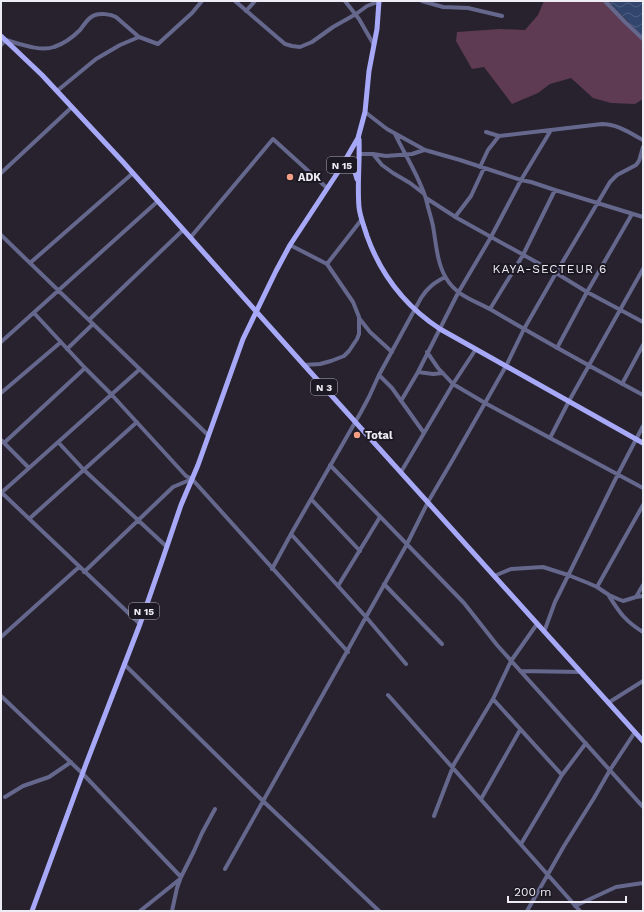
<svg xmlns="http://www.w3.org/2000/svg" width="644" height="912" viewBox="0 0 644 912" font-family="'Work Sans',sans-serif">
<style>
.green{fill:#5e3b53}
.water{fill:url(#water-waves)}
.lines{fill:none;stroke-linecap:round;stroke-linejoin:round}
.minor{stroke:#65678d;stroke-width:4}
.major{stroke:#a7a9f8;stroke-width:5}
.poi-dot{fill:#f49e86;stroke:#1d1924;stroke-width:1.5}
.labels{text-anchor:middle;stroke-width:4;stroke-linejoin:round;paint-order:stroke}
.shield{fill:#1d1924;stroke:#afacb5;stroke-width:1}
.shield-label{font-size:10px;font-weight:bold;fill:#edebf3}
.poi-label{font-size:11px;font-weight:bold;fill:#edebf3;stroke:#1d1924;text-anchor:start}
.neighbourhood-label{font-size:12px;letter-spacing:1px;fill:#edebf3;stroke:#1d1924}
</style>
<defs>
<pattern id="water-waves" width="16" height="10" patternUnits="userSpaceOnUse"><rect width="16" height="10" fill="#31456d"/><path d="M0 5q4-4 8 0t8 0" fill="none" stroke="#4f6082"/></pattern>
</defs>
<rect width="100%" height="100%" fill="#27222e"/>
<path class="green" d="M544,1h64l35,38v60l-8,5 -24,-1 -18,-5 -22,-20 -21,6 -12,9 -26,11 -28,-37 -12,2 -16,-28 1,-9 43,-3 25,1 13,-15z"/>
<path class="water" d="M608,1h35v35l-2,-1z"/>
<g class="lines">
<path class="minor" d="M235,1l50,43 7,2 8,1 12,-5 21,-15 23,-13 11,-8 13,-5
M345,1l14,18 15,26
M422,1l21,6 25,1 34,8
M605,1l19,20 19,18
M246,11l9,-10
M1,45l5,-5c14,4 35,12 48,7 9,-3 19,-10 26,-17 4,-5 8,-13 15,-15 6,-2 15,-1 21,2l23,20
M57,91l39,-32 24,-14 19,-8 19,7 34,-31 10,-12
M365,112l22,17 38,21 35,10 61,20 10,2 24,8 88,27
M486,132l13,4 103,-12c15,0 28,9 41,16
M395,134c10,21 24,42 31,65 2,9 5,18 7,27 3,17 4,37 13,52 11,19 31,23 49,34 49,29 98,56 148,83
M359,154h14l13,2 26,-2 12,-4
M373,154l9,11 11,8 17,10 13,10
M480,167l8,-17 11,-14
M1,173l71,-66
M426,198l31,20 99,55 31,19 56,30
M455,217l16,-21 13,-28
M1,235l207,200
M190,238l83,-99 54,49
M290,245l37,19 26,38 6,15v17l-2,5 -8,12 -5,5 -13,5 -11,3 -16,1
M30,263l103,-90
M327,264l35,-45
M490,309l33,-54 32,-65
M34,313l51,55 26,26 75,82 6,3 156,173
M359,318l11,14 22,20
M89,320l94,-90
M1,342l157,-141
M557,348l30,-56 45,-78
M67,349l26,-25
M427,352l11,16 15,16 32,19 158,85
M418,372l15,2 10,-1
M379,375l13,13 32,45
M622,384l21,-39
M1,393l60,-51
M401,401l17,-29 40,-79 33,-56 30,-57 30,-50
M550,438l19,-37 74,-132
M1,440l28,28
M58,442l26,28 83,77
M4,443l81,-75
M330,465l134,138 33,42 146,162
M401,472l52,-88 23,-35
M1,492l139,132
M1,495v-2l139,-124
M311,499l49,52
M29,519l108,-97
M291,534l75,83 40,47
M272,569l19,-35 70,-122 8,-15 10,-22 42,-77c7,-11 13,-15 24,-21
M84,572l89,-85 19,-8
M494,576l17,-7 32,-2 25,8 20,8 9,4 12,8 9,4 5,2 13,-4 7,-1
M384,584l58,60
M338,586l42,-69
M597,587l46,-82
M609,596c11,17 16,25 34,36
M636,597l7,-12
M544,632l11,-30 6,-12 57,-116 25,-48
M1,637l78,-70
M124,664l139,137 116,110
M520,671l61,1
M388,695l192,216
M1,696l81,77 99,104
M493,699l69,76
M608,703l35,-22
M5,797l18,-11 26,-9 22,-15
M481,799l39,-69
M434,816l20,-52 39,-65 18,-38 26,-37
M521,844l41,-69 24,-32
M225,869l120,-214 21,-38 41,-73 21,-42 24,-41 33,-58 21,-37 18,-37 32,-56 54,-91 7,-7 19,-10 3,-4 4,-14
M575,906l41,-19 27,-4
M140,911l40,-32
M172,911l5,-23 4,-11 13,-26 8,-18 13,-24
M527,911l37,-65 30,-48 16,-28 25,-38"/>
<path class="major" d="M1,36l41,39 81,87 181,203 339,376
M359,139c1,23 -2,45 0,68 1,10 5,19 8,29 14,39 38,70 73,93l203,114
M340,169l10,-1 5,4 2,7
M32,911l54,-147 54,-140 23,-66 18,-53 17,-40 45,-126 33,-68 14,-26 50,-76 18,-31 7,-26 4,-41 8,-42 2,-28"/>
</g>
<g class="poi-dot">
<circle cx="290" cy="177" r="4"/>
<circle cx="357" cy="435" r="4"/>
</g>
<g class="labels">
<g class="shield">
<rect x="327" y="157" width="30" height="16" rx="3"/>
<rect x="311" y="379" width="26" height="16" rx="3"/>
<rect x="129" y="603" width="30" height="16" rx="3"/>
</g>
<g class="shield-label">
<text x="342" y="169">N 15</text>
<text x="324" y="391">N 3</text>
<text x="144" y="615">N 15</text>
</g>
<g class="poi-label">
<text x="298" y="181">ADK</text>
<text x="365" y="439">Total</text>
</g>
<g class="neighbourhood-label">
<text x="550" y="273">KAYA-SECTEUR 6</text>
</g>
</g>
<rect width="644" height="912" fill="none" stroke="#edebf3" stroke-width="4"/>
<path d="M508 896v6h118v-6" fill="none" stroke="#edebf3" stroke-width="2"/>
<text x="514" y="896" font-size="12" fill="#edebf3" stroke="#1d1924" stroke-width="3" paint-order="stroke">200 m</text>
</svg>
